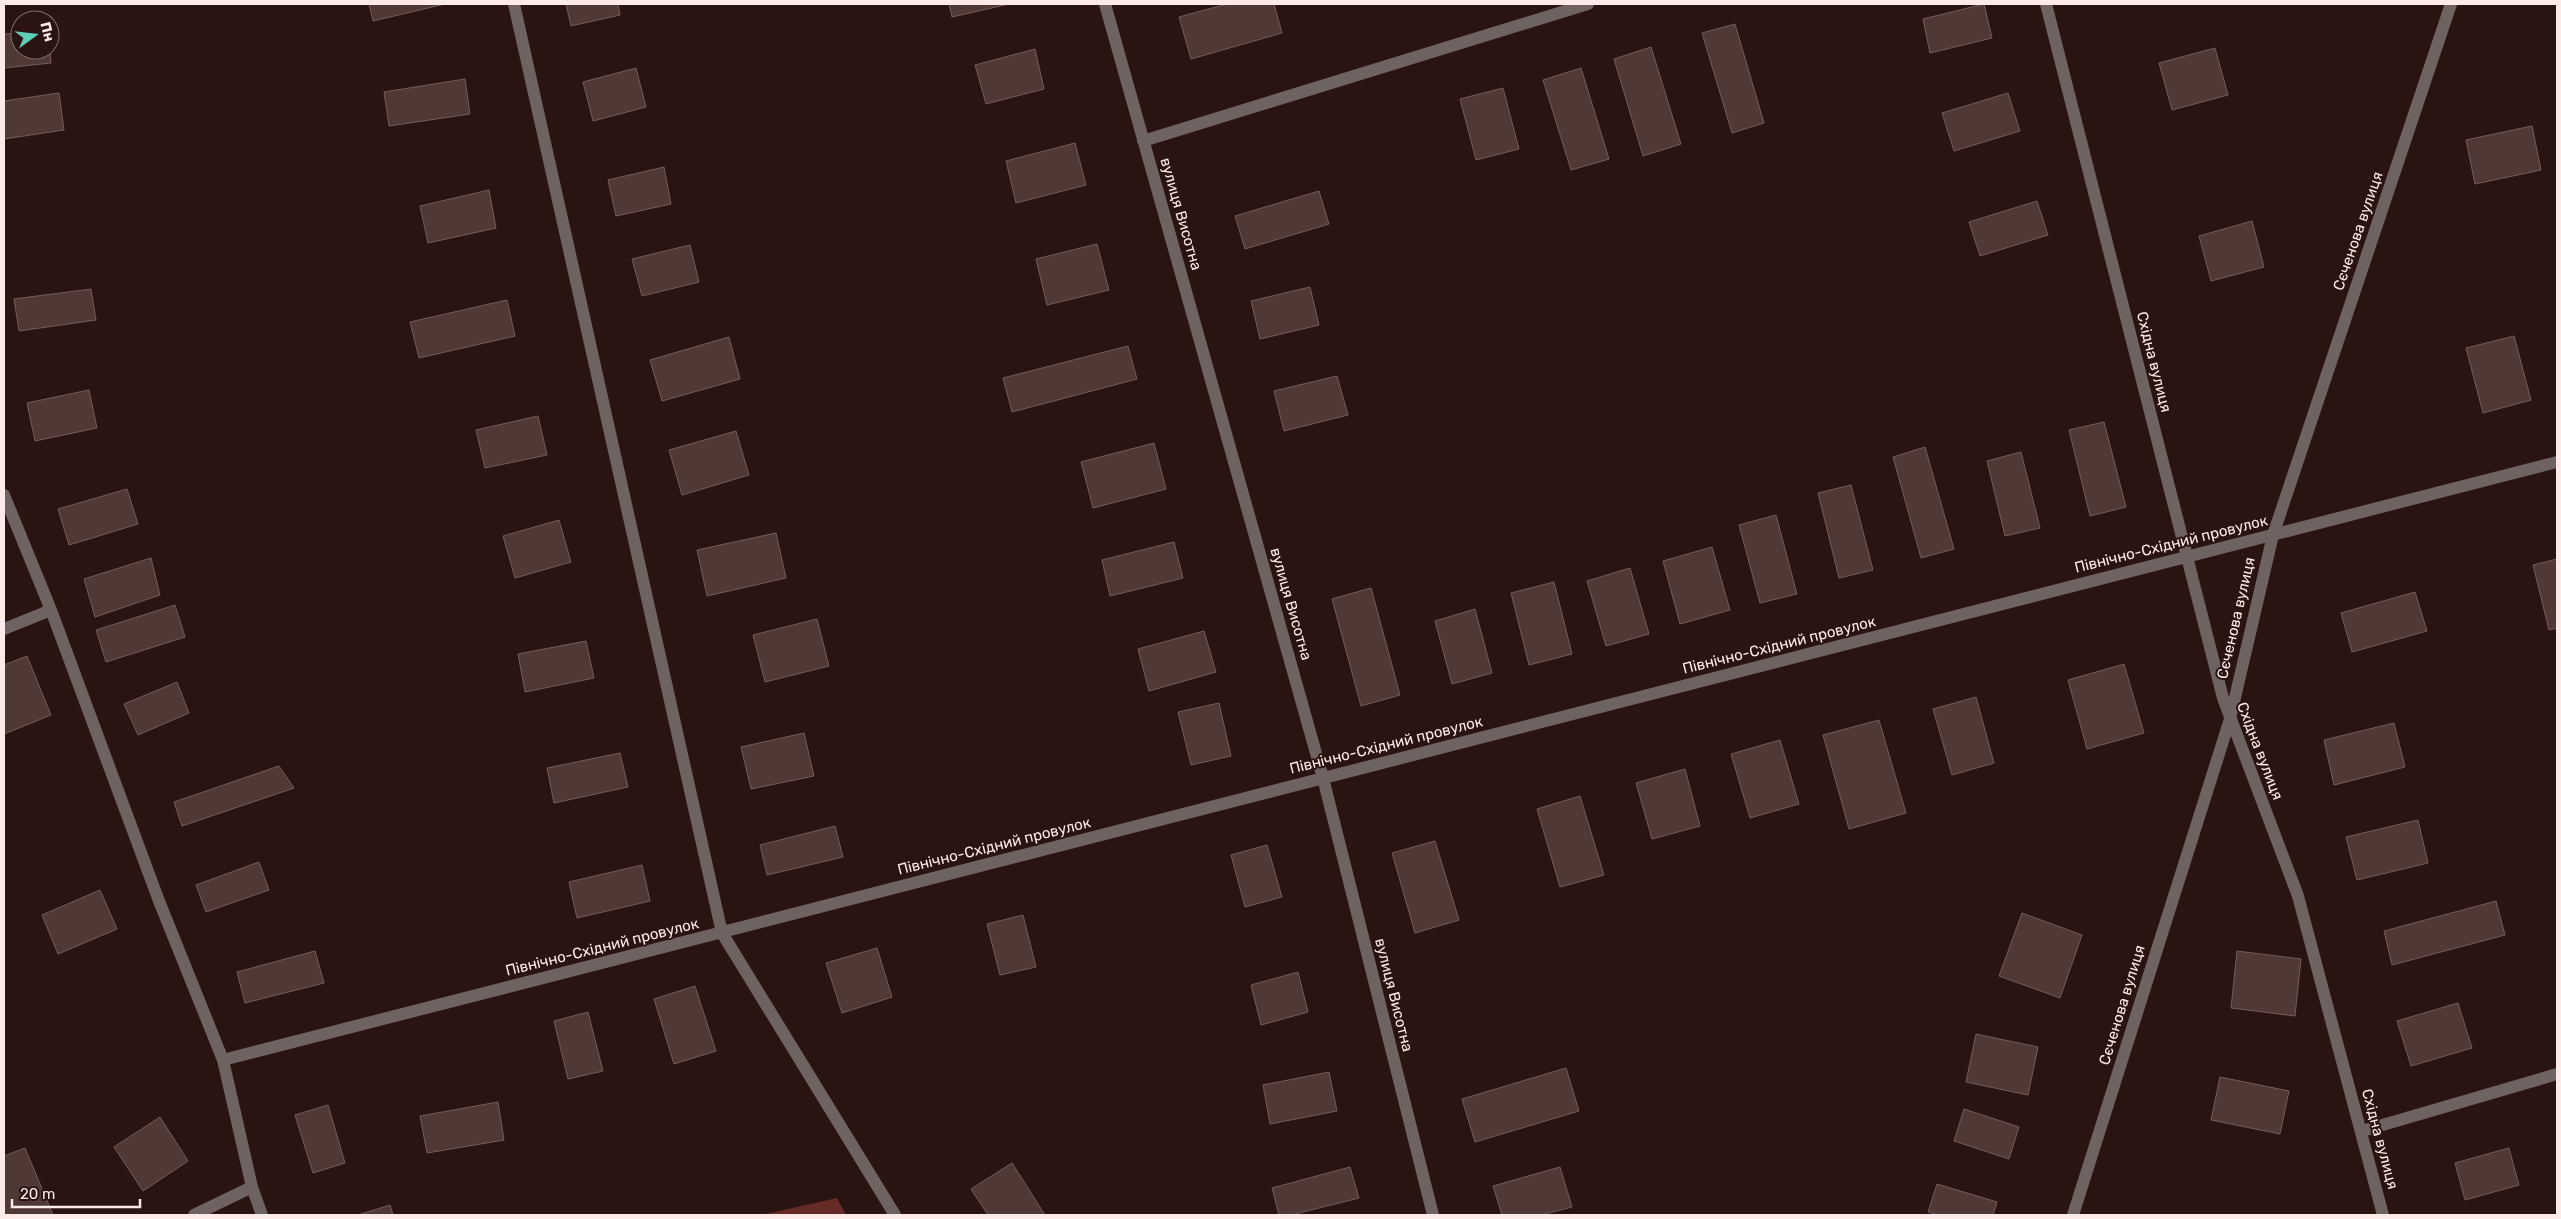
<svg xmlns="http://www.w3.org/2000/svg" width="2561" height="1219" viewBox="0 0 2561 1219" font-family="Rubik,sans-serif">
<style>
.green{fill:#662b26}
.building{fill:#503834;stroke:#765c58}
.lines{fill:none;stroke-linecap:round;stroke-linejoin:round}
.minor{stroke:#6f6361;stroke-width:12}
.labels{text-anchor:middle;stroke-width:4;stroke-linejoin:round;paint-order:stroke}
.street-label{font-size:15px;fill:#fbeae8;stroke:#2a1412}
</style>
<rect width="100%" height="100%" fill="#2a1412"/>
<path class="green" d="M837,1198l9,17h-85z"/>
<path class="building" d="M369,4h76l-72,17z
M566,4h52l2,11 -49,11z
M949,4h60l-57,13z
M1227,4h47l8,29 -91,26 -12,-42z
M1984,4l8,34 -62,15 -7,-34z
M1735,24l29,99 -32,10 -30,-100z
M20,33v17h30l1,13 -47,5v-34z
M1651,47l30,97 -38,12 -29,-97z
M2215,48l13,47 -56,15 -13,-47z
M1035,49l9,40 -58,15 -11,-39z
M636,68l10,39 -53,14 -10,-39z
M1581,68l28,91 -38,11 -28,-90z
M465,79l5,35 -81,12 -5,-34z
M1503,88l16,61 -43,11 -16,-61z
M59,93l5,37 -60,9v-38z
M2008,93l12,38 -66,20 -12,-38z
M2532,126l9,44 -66,14 -9,-44z
M1075,143l11,42 -70,18 -10,-42z
M664,167l7,37 -55,12 -8,-36z
M489,190l7,38 -68,15 -8,-37z
M1319,191l10,33 -84,25 -10,-33z
M2037,201l11,34 -68,21 -11,-34z
M2252,221l12,46 -53,14 -12,-45z
M1097,244l12,46 -62,15 -11,-46z
M690,245l9,37 -57,14 -10,-37z
M1310,287l9,38 -59,14 -9,-38z
M91,289l5,31 -77,11 -5,-32z
M507,300l8,36 -96,22 -9,-36z
M2514,336l17,64 -48,13 -17,-65z
M729,337l11,42 -78,22 -12,-41z
M1128,346l9,33 -125,33 -9,-34z
M1337,376l11,39 -64,16 -10,-40z
M89,390l8,38 -62,13 -8,-38z
M538,416l9,39 -62,13 -9,-38z
M2104,422l22,85 -36,9 -21,-86z
M736,431l13,44 -67,20 -13,-45z
M1154,443l12,46 -73,19 -12,-46z
M1925,447l29,102 -33,9 -28,-101z
M2021,452l19,76 -35,8 -18,-75z
M1851,485l22,85 -34,8 -21,-85z
M127,489l11,35 -69,21 -11,-36z
M1776,515l21,79 -37,9 -21,-78z
M559,520l12,42 -56,16 -12,-42z
M776,533l10,45 -79,18 -10,-46z
M1174,542l9,36 -73,18 -8,-36z
M1712,547l18,63 -50,14 -17,-63z
M151,558l9,37 -65,22 -11,-38z
M2557,559v69l-8,2 -16,-65z
M1630,568l19,66 -43,12 -19,-65z
M1554,582l18,72 -43,11 -18,-72z
M1371,588l29,107 -39,11 -29,-107z
M2415,592l12,39 -75,21 -11,-39z
M175,605l10,32 -79,25 -10,-32z
M1475,609l17,64 -40,11 -17,-63z
M817,619l12,47 -64,16 -12,-47z
M1204,631l12,41 -67,19 -11,-42z
M586,641l8,37 -69,14 -7,-38z
M27,656l24,59 -47,19v-69z
M2124,664l20,69 -57,16 -19,-69z
M177,682l12,31 -51,22 -14,-31z
M1976,697l18,66 -42,12 -19,-66z
M1219,703l12,53 -40,9 -13,-53z
M1879,720l27,93 -57,16 -26,-94z
M2394,723l11,44 -71,18 -10,-45z
M804,733l10,43 -63,13 -10,-42z
M1780,740l19,64 -49,14 -19,-64z
M620,753l8,34 -74,16 -7,-35z
M279,766l15,22 -112,38 -8,-24z
M1685,769l15,57 -48,13 -16,-56z
M1580,796l24,79 -44,12 -23,-78z
M2418,820l10,43 -71,17 -11,-43z
M835,826l8,31 -76,18 -7,-30z
M1435,841l24,79 -44,13 -23,-80z
M1267,845l15,52 -37,10 -14,-52z
M259,862l10,28 -63,22 -10,-27z
M642,865l8,36 -73,17 -8,-36z
M100,890l17,39 -59,25 -16,-39z
M2496,901l9,34 -113,30 -8,-34z
M2022,913l60,22 -22,63 -61,-22z
M1023,915l13,52 -36,8 -13,-51z
M877,948l15,49 -50,16 -16,-50z
M315,951l9,32 -79,20 -8,-31z
M2237,951l64,8 -6,57 -64,-8z
M1298,972l10,40 -47,13 -10,-40z
M695,986l21,65 -42,13 -20,-65z
M2458,1003l14,45 -61,18 -14,-45z
M588,1012l15,59 -35,8 -14,-58z
M1976,1034l62,13 -10,48 -62,-13z
M1566,1068l13,43 -104,31 -13,-43z
M1329,1072l8,39 -67,13 -7,-39z
M2220,1077l69,14 -9,43 -69,-14z
M498,1102l6,38 -77,13 -7,-37z
M328,1105l17,58 -32,10 -18,-58z
M1964,1109l55,18 -10,32 -55,-18z
M160,1117l28,44 -45,30 -29,-44z
M25,1148l28,67h-49v-59z
M2509,1148l10,37 -54,15 -10,-37z
M1012,1163l33,52h-57l-17,-26z
M1350,1167l9,31 -68,17h-12l-7,-27z
M1560,1167l12,40 -31,8h-39l-9,-29z
M1937,1184l60,18 -4,13h-54l-11,-3z
M390,1205l3,10h-35z"/>
<g class="lines">
<path class="minor" d="M514,4l208,929 173,282
M1105,4l218,774 110,437
M2046,4l177,694 75,198 85,319
M1143,141l445,-137
M4,495l47,115 108,291 64,159 29,127 10,28
M4,629l47,-19
M223,1060l2334,-598
M2362,1131l195,-57
M194,1215l58,-28
M2073,1215l157,-496 43,-184 178,-531"/>
</g>
<g class="labels">
<g class="street-label">
<text transform="translate(1181 214) rotate(74)" y="5">вулиця Висотна</text>
<text transform="translate(2358 231) rotate(-71)" y="5">Сєченова вулиця</text>
<text transform="translate(2154 362) rotate(76)" y="5">Східна вулиця</text>
<text transform="translate(2171 544) rotate(-14)" y="5">Північно-Східний провулок</text>
<text transform="translate(1291 604) rotate(74)" y="5">вулиця Висотна</text>
<text transform="translate(2236 618) rotate(-77)" y="5">Сєченова вулиця</text>
<text transform="translate(1779 645) rotate(-14)" y="5">Північно-Східний провулок</text>
<text transform="translate(1386 745) rotate(-14)" y="5">Північно-Східний провулок</text>
<text transform="translate(2260 751) rotate(69)" y="5">Східна вулиця</text>
<text transform="translate(994 846) rotate(-14)" y="5">Північно-Східний провулок</text>
<text transform="translate(602 947) rotate(-14)" y="5">Північно-Східний провулок</text>
<text transform="translate(1394 995) rotate(76)" y="5">вулиця Висотна</text>
<text transform="translate(2122 1005) rotate(-73)" y="5">Сєченова вулиця</text>
<text transform="translate(2380 1139) rotate(75)" y="5">Східна вулиця</text>
</g>
</g>
<rect width="2561" height="1219" fill="none" stroke="#fbeae8" stroke-width="10"/>
<g transform="translate(35 35) rotate(75)"><circle r="24" fill="#2a1412" stroke="#7e6a68"/>
<path d="M0-4L9 19L0 12L-9 19Z" fill="#5eceb8"/>
<text y="-8" font-size="14" font-weight="bold" text-anchor="middle" fill="#fbeae8">Пн</text>
</g>
<path d="M12 1199v8h128v-8" fill="none" stroke="#fbeae8" stroke-width="2.5"/>
<text x="20" y="1199" font-size="15" fill="#fbeae8" stroke="#2a1412" stroke-width="4" paint-order="stroke">20 m</text>
</svg>
